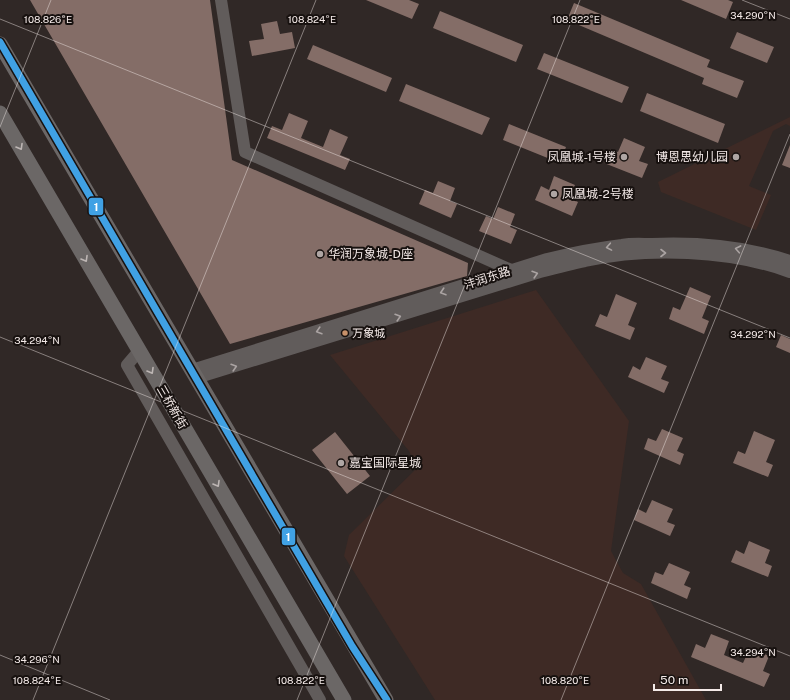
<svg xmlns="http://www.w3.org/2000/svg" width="790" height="700" viewBox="0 0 790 700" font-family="'Public Sans','Noto Sans SC',sans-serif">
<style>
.built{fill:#3e2a25}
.building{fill:#846d67}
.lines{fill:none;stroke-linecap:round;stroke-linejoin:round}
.minor{stroke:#615c5b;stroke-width:12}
.major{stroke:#6b6766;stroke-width:15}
.metro-1-casing{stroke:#17110f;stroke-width:10}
.metro-1{stroke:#40a1e4;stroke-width:7}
.oneway{stroke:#bdb6b4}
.oneway2{stroke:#aaa3a2}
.ticks{fill:none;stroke:#f4eae8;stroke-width:1;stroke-opacity:0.45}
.poi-dot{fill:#afa6a4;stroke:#17110f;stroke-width:1.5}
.bus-dot{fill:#c7916a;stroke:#17110f;stroke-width:1.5}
.labels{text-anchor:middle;stroke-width:4;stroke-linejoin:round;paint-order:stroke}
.bus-label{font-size:11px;fill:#f4eae8;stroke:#17110f;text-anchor:start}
.poi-label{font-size:12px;fill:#f4eae8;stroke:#17110f;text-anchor:start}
.street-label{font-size:12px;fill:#f4eae8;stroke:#17110f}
.ticks-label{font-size:10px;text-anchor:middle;fill:#f4eae8;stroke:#17110f;stroke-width:4;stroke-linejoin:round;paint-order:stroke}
.line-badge{stroke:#17110f;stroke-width:1.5}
.badge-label{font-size:11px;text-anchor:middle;font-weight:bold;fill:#fff}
</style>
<rect width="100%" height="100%" fill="#302826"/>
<path class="built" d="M790,117v9l-4,-2 -13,7 -24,55 22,9 -15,35 -95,-38 -3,-10z
M536,290l93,131 -18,130 12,22 18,11 65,116h-271l-91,-144 5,-21 68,-67 -8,-17 -79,-96z"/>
<path class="building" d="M30,0h180l22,160 236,103 -1,13 -237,68z
M366,0h43l10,4 -7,15z
M681,0h47l5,2 -7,17z
M574,3l136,57 -3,7 37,14 -7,17 -35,-14 2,-6 -137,-58z
M440,11l83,34 -7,17 -83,-34z
M277,21l3,13 12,-2 3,16 -43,8 -3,-15 15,-2 -3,-15z
M737,32l37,15 -7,16 -37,-15z
M313,45l79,33 -6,14 -79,-33z
M544,53l85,34 -7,16 -85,-34z
M406,84l84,34 -8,17 -83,-34z
M647,93l78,31 -7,19 -78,-32z
M289,113l19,8 -7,17 22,9 7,-18 18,8 -8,18 10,4 -5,11 -78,-32 5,-12 10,4z
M509,124l57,23 -6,16 -57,-23z
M624,138l21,9 -6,14 9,3 -6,14 -38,-15 6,-14 8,3z
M790,145v23l-8,-3z
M554,176l21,9 -6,13 9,4 -6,14 -37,-16 6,-14 8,4z
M438,181l17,7 -5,13 7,3 -6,14 -32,-14 6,-14 8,3z
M498,207l17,7 -5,13 7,3 -6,14 -32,-13 7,-15 7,3z
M690,287l21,9 -9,22 7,3 -5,13 -35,-15 4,-12 7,3z
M616,294l21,9 -9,22 7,3 -5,12 -35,-14 5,-12 7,3z
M781,335l9,4v14l-14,-6z
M646,357l21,9 -6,13 8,3 -5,11 -36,-16 5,-11 7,4z
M662,429l21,9 -6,13 7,3 -4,11 -36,-16 4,-11 8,3z
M754,431l21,9 -9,22 7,3 -5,12 -35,-14 5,-12 7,3z
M335,432l35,44 -23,18 -35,-44z
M652,500l21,9 -6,13 8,3 -5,11 -36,-16 4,-11 8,4z
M749,541l21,9 -5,13 7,3 -4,11 -37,-15 5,-12 8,4z
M669,563l21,9 -6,13 7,3 -4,11 -36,-16 4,-11 8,3z
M711,634l18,7 -5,14 19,8 7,-15 19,8 -6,15 7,3 -6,13 -73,-30 5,-13 9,4z"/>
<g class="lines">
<path class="minor" d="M221,0l24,152 266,118
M139,351l-12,14 193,335
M192,370l355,-111c25,-6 50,-11 75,-14 10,-2 20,-1 30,-1 47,-2 93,2 138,17
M196,378l344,-106c15,-4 30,-8 45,-11 62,-14 145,-11 205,11"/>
<path class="major" d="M0,44l386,656
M0,113l344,587"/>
<defs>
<path id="metro-1" d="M0,42l352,604 35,54"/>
</defs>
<use href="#metro-1" class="metro-1-casing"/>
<use href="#metro-1" class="metro-1"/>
</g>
<defs><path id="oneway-chevron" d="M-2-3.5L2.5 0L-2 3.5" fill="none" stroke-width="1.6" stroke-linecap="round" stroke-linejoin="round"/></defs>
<g class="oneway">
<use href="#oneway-chevron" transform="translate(20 147) rotate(60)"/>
<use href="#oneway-chevron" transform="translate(85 259) rotate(60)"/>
<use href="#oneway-chevron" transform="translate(151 371) rotate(60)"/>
<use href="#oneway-chevron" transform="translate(217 484) rotate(60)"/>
</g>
<g class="oneway2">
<use href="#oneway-chevron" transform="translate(609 247) rotate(170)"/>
<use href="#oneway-chevron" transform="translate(738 249) rotate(-169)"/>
<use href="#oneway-chevron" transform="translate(663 253)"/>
<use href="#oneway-chevron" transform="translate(535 274) rotate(-17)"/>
<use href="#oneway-chevron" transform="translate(443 292) rotate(162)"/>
<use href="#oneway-chevron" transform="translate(398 317) rotate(-17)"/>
<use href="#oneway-chevron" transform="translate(319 331) rotate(163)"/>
<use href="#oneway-chevron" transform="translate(234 367) rotate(-17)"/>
</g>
<path class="ticks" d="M742,0l48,19M0,19l790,319M0,127l51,-127M0,337l790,319M0,655l110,45M33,700l283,-700M297,700l283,-700M561,700l229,-566"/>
<g class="poi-dot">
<circle cx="624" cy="157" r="4"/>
<circle cx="736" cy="157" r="4"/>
<circle cx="554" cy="194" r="4"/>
<circle cx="320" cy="254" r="4"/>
<circle cx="341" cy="463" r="4"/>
</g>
<circle class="bus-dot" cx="345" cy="333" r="3.5"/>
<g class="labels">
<g class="bus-label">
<text x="352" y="337">万象城</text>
</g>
<g class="poi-label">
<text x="616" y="161" text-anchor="end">凤凰城-1号楼</text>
<text x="728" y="161" text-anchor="end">博恩思幼儿园</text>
<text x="562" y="198">凤凰城-2号楼</text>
<text x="328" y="258">华润万象城-D座</text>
<text x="349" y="467">嘉宝国际星城</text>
</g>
<g class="street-label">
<text transform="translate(487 278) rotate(-18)" y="4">沣润东路</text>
<text transform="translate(172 407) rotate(60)" y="4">三桥新街</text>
</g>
</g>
<g class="ticks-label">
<text x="753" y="19">34.290°N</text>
<text x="48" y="23">108.826°E</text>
<text x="312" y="23">108.824°E</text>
<text x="576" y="23">108.822°E</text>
<text x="753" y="338">34.292°N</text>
<text x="37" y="344">34.294°N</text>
<text x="753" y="656">34.294°N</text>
<text x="37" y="663">34.296°N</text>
<text x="37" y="684">108.824°E</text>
<text x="301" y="684">108.822°E</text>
<text x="565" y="684">108.820°E</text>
</g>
<g class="line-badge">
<rect x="88" y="197" width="16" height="19" rx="4" fill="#40a1e4"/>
<rect x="281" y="527" width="15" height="19" rx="4" fill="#40a1e4"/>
</g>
<g class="badge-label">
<text x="96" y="211">1</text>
<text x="288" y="541">1</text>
</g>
<path d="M654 684v6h67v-6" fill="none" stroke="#f4eae8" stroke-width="2"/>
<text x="660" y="684" font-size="12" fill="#f4eae8" stroke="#17110f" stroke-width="3" paint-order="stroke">50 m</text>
</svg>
